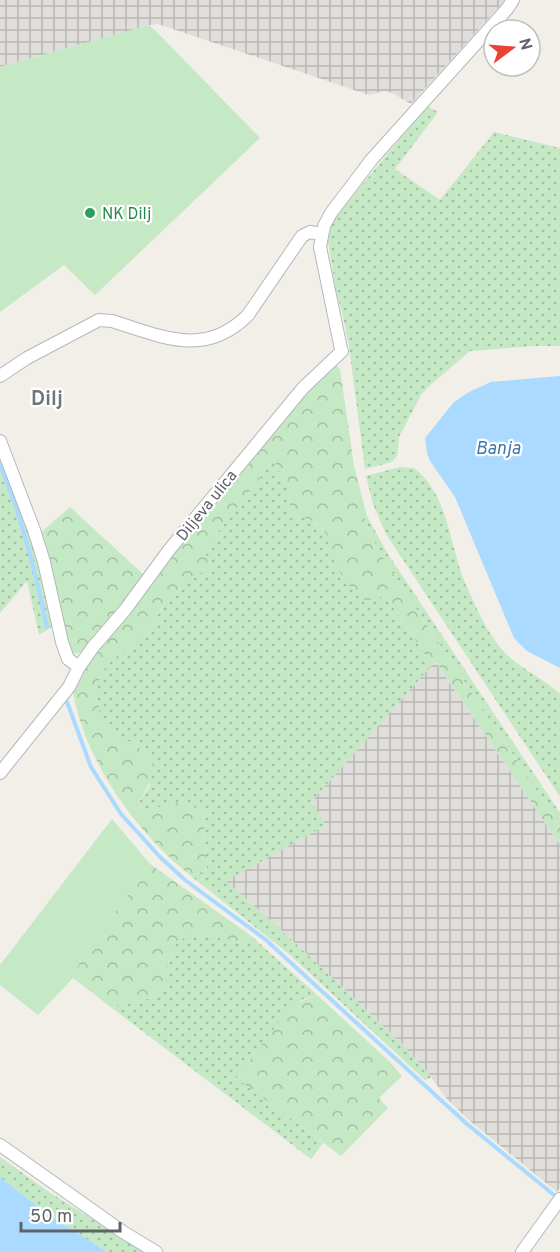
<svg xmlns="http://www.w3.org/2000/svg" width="560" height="1252" viewBox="0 0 560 1252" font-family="Overpass,sans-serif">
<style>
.industrial{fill:url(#industrial-grid)}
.grass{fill:url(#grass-dots)}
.forest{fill:url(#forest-crowns)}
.garden{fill:#c5e8c5}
.water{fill:#aadaff}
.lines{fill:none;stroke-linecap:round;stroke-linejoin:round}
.stream{stroke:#aadaff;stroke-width:4}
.minor-casing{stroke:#b5b8bc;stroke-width:14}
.minor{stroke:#fff;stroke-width:12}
.leisure-dot{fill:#2e9e5b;stroke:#fff;stroke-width:2}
.labels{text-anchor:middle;stroke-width:4.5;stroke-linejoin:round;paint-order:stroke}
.leisure-label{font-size:16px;fill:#27864d;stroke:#fff;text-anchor:start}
.street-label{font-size:16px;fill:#5f6368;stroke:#fff}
.water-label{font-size:18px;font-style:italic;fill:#4174aa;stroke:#fff}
.quarter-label{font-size:20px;font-weight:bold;fill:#70757a;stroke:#fff}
</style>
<defs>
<pattern id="industrial-grid" width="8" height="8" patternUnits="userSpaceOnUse" patternTransform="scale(1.5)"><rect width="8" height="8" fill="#e0deda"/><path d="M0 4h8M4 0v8" fill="none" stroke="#b9b8b5"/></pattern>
<pattern id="grass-dots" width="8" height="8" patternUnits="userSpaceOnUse" patternTransform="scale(1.5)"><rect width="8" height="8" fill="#c5e8c5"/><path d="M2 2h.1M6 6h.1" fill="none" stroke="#a3c0a4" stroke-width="1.8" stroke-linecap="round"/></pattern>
<pattern id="forest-crowns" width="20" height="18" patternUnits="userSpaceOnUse" patternTransform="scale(1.5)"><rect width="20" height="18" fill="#c5e8c5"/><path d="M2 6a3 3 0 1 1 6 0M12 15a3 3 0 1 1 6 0" fill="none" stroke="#a3c0a4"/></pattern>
</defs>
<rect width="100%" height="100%" fill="#f1efe8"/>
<path class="industrial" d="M0,0h505l-94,104 -19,-11 -8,-2 -15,4 -211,-71 -8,1 -150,42z
M435,661l125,184v343l-3,4 -87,-71 -24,-23 -17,-24 -28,-31 -124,-117 -52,-45 101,-56 -15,-23z"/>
<path class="grass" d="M427,106l11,6 -43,57 45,31 54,-68 66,16v198h-25l-65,5 -41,35 -8,9 -22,42 -2,19 -5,6 -27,7 -16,-123 -7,-34 -6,-21 -8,-50 3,-15 7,-12z
M0,448l34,95 20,82 -15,10 -12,-54 -27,32z
M274,460l7,16 8,7 1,28 29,14 9,11 4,19 49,42 8,4 43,64 -121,137 15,23 -100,56 51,45 124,117 28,31 2,3 -2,2 -4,1 -136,-126 -98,-78 16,-6 -4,-60 -26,-7 -30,7 -10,-5 13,-19v-31l-48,-31c-4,-16 -8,-30 -2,-46 7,-21 35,-31 49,-48 5,-6 7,-14 12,-20 12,-19 35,-33 52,-46l-10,-13z
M400,467l14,1c34,26 35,75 50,112 8,19 18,41 29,58 20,30 43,34 67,56v103l-174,-263 -13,-30 -7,-28z
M367,516l19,35 174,262v12l-169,-254 -20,-35 -7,-19z
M190,933l57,10 3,-8 67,60 -16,5 -64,78 86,65 -12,16 -199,-151 13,-7h13l16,-4 11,-10 3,-22 6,-20z
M0,1157l49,35 96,60h-38l-61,-39 -46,-36z"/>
<path class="forest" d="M335,364l5,5 14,97 13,50 -3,1 7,19 20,35 169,254v20l-124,-183 -4,3 -43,-64 -8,-4 -15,4c-15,-11 -27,-27 -34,-45 -4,-11 -2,-21 -12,-30 -8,-6 -21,-10 -30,-15l-1,-28 -8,-7 -7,-16 -71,91 10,13c-17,13 -39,27 -52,45 -5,7 -7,15 -12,21 -13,17 -42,27 -49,48 -6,16 -1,30 2,46l48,31c9,19 -4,34 -13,50l10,5 30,-7 26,7 4,60 -16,6c-56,-44 -109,-119 -119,-190l109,-144 104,-128z
M70,507l75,69 -14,20 -48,56 -11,2 -5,-13 -28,-107z
M150,864l100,71 -3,8 -57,-10 -16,12 -6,20 -3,22 -11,10 -16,4h-13l-13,7 -39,-30 8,-19z
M317,995l73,67 12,14 -23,22 9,10 -47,48 -105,-78 56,-73z"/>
<path class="garden" d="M150,25l110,113 -165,157 -31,-30 -64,47v-245z
M112,819l38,45 -69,95 -8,19 -35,37 -38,-30v-20z"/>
<path class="water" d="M560,376v292l-33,-17 -13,-13 -59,-141 -25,-36 -3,-8 -2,-15 29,-36 15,-10 22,-10z
M0,1177l46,36 61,39h-107z"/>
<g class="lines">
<path class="stream" d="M0,465c22,52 35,106 47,162
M67,702l24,65 30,47 39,43 25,23 81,60 201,184 87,71"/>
<defs>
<path id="minor" d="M341,349l-21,-102 4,-21 7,-13 41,-54 135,-150 6,-9
M0,376l27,-18 72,-38 13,1c51,16 93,37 136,-6l54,-79 8,-4 12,2
M0,441l34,89 10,32 18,80 6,17 11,8
M0,773l69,-86 10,-20 14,-20 32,-37 44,-60 134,-162 39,-37
M0,1145l123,87 33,20
M522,1252l38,-53"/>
</defs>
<use href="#minor" class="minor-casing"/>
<use href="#minor" class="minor"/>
</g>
<circle class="leisure-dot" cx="90" cy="213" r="6"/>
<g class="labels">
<g class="leisure-label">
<text x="102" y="219">NK Dilj</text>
</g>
<g class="street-label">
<text transform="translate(206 505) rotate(-51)" y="6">Diljeva ulica</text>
</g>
<g class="water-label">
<text x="498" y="454">Banja</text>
</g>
<g class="quarter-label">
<text x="47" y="405">Dilj</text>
</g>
</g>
<g transform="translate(512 48) rotate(74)"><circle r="28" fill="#ffffff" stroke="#bfc1c3" stroke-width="1.5"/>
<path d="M0-4.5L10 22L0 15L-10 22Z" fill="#ea4335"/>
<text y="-9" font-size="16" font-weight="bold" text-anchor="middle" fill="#5f6368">N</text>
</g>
<path d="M21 1222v9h99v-9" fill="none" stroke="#5f6368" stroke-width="3"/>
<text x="30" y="1222" font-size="18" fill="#5f6368" stroke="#ffffff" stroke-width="4.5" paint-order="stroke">50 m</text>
</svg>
